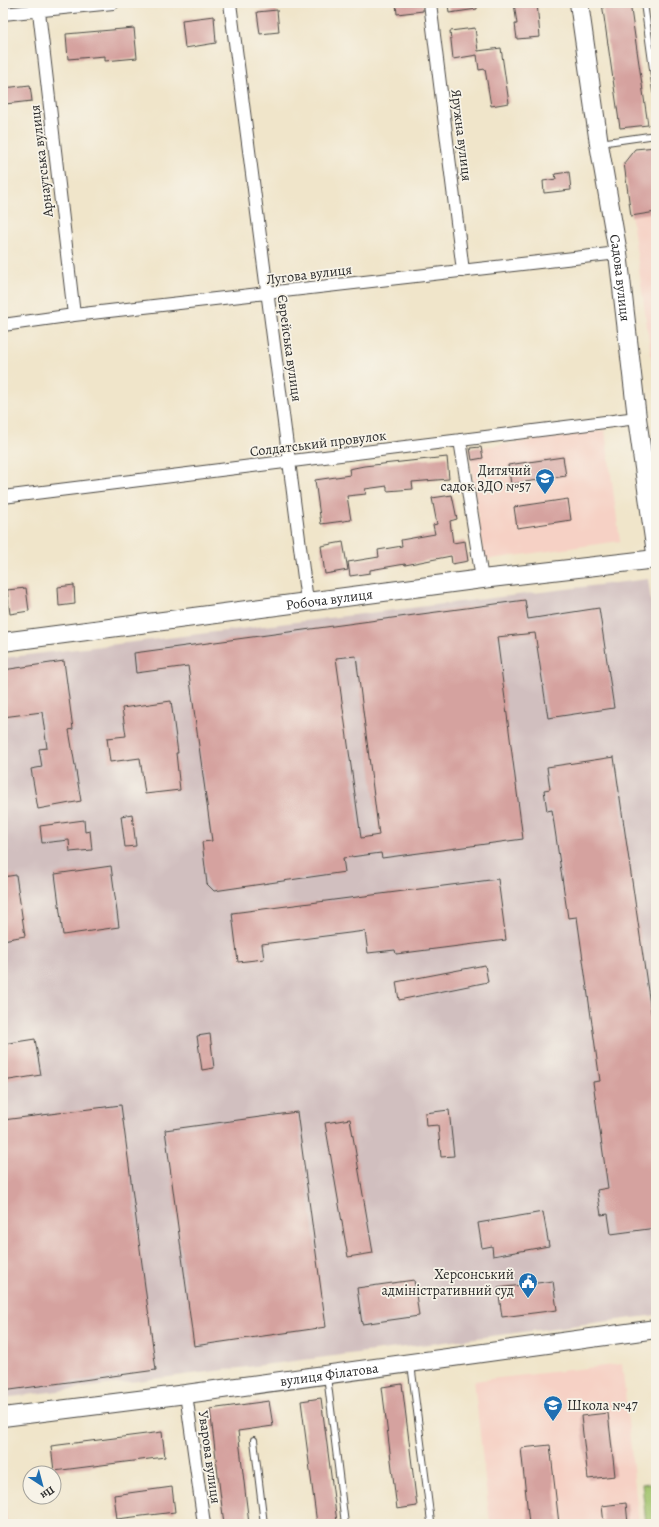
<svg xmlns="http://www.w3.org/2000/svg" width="659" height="1527" viewBox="0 0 659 1527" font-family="Alegreya,serif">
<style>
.built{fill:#f6d1c5}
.industrial{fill:#d1bfbf}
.green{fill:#a0c36c;stroke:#66774c}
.building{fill:#d5a29f;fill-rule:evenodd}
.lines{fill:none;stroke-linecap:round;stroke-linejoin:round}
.lane-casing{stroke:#494743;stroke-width:8}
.street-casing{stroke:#494743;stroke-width:14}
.secondary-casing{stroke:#494743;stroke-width:20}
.lane{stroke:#fff;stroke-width:6}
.street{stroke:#fff;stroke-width:12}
.secondary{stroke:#fff;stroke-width:18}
.labels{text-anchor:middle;stroke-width:3.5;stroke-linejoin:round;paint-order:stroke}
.street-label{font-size:14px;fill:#2b2b2b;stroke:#f7f3e8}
.poi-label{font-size:14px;fill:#2b2b2b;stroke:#f7f3e8;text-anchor:end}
</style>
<rect width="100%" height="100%" fill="#f7f3e8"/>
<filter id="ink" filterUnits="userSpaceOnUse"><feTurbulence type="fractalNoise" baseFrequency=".025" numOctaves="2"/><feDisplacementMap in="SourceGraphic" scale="8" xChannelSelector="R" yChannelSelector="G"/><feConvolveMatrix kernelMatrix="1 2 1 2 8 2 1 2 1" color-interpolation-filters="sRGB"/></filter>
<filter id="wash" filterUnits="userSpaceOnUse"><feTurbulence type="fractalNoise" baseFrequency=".012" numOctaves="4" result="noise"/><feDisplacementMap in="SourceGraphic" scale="16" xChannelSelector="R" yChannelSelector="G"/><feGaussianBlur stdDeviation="0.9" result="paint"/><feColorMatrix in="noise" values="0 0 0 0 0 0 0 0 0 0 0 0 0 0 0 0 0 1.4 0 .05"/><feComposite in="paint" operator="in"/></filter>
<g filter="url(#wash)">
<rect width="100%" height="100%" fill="#f0e5ca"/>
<path class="built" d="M656,147v243l-32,-227 11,-14z
M605,430l15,111 -136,19 -15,-111z
M622,1364l17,160h-149l-16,-143z
M3,1486l5,38h-5z"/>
<path class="industrial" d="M648,579l8,58v678l-653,83v-740z"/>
<path class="green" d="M656,1482v42h-10l-4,-40z"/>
<g id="blocks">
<path class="building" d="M396,3h27v8l-26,3z
M448,3h29v6l-28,4z
M514,3h23l3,34 -23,2 -2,-15h2z
M602,3h28l18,122 -28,3z
M277,10l2,22 -19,2 -3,-22z
M214,16l2,27 -31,5 -3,-28z
M134,28l3,30 -32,3v-5l-37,3 -2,-25z
M475,28l3,23 23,-3 8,55 -18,3 -6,-37 -6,1 -2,-15 -24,4 -3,-28z
M30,85l2,16 -27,3 -1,-16z
M656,147v65l-25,4 -7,-53 11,-14z
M569,172l2,18 -27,3 -1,-12 13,-2 -1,-5z
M481,447l2,11 -11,2 -2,-12z
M447,457l2,22 -37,3 1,7 -26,2v-5l-22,3 1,5 -19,2 4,24 -30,4 -6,-44 35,-5 -1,-6 15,-3z
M563,457l3,19 -55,8 -3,-19z
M452,495l5,24 -7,2 3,22 12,-2 3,20 -16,3 -1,-8 -46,9v-1l-35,6v3l-20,3 -2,-14 31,-5 -1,-7 24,-4 -1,-6 34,-6 -2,-9 4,-1 -5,-26z
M568,499l3,21 -54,8 -3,-21z
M343,542l5,28 -23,4 -4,-28z
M74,585l1,19 -16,2 -1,-19z
M26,588l3,23 -19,3 -3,-24z
M525,600l3,19 71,-11 15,100 -66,10 -13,-85 -38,4 26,202 -141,19 -1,-5 -38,5 2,14 -131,19 -7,-7 -5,-42 10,-1 -24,-175 -52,7 -2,-20zM356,656l23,179 -18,3 -25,-180z
M64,661l9,68 -4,1 12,71 -43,8 -7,-40 11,-2 -3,-18 8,-1 -5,-36 -39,5v-47z
M171,701l7,52h-2l4,37 -35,4 -5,-36 -30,4 -3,-24 19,-2 -4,-28z
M614,757l42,289v182l-45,6 -3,-20 -7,1 -4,-25 11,-2 -15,-106 7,-1 -23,-164 -9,1 -16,-108 -5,1 -3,-21 6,-1 -3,-22z
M132,814l4,32 -11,1 -4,-31z
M84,820l1,12 5,-1 2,19 -22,2 -1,-12 -27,3 -2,-17z
M111,866l8,61 -56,8 -8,-61z
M16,875l9,61 -22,4v-63z
M498,879l8,61 -110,14 -1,-4 -27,3 -3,-22 -103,13 2,15 -26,3 -6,-49z
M485,965l3,17 -89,18 -3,-18z
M210,1034l4,34 -12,2 -5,-34z
M35,1039l6,36 -38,6v-37z
M121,1105l35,265 -153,21v-271z
M449,1110l5,46 -13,1 -3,-32 -12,1 -1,-13z
M297,1112l29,215 -132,19 -29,-216z
M350,1119l23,134 -25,4 -23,-134z
M543,1212l6,34 -56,10 -1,-10 -10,2 -4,-25z
M414,1280l5,36 -57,8 -5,-36z
M553,1281l4,29 -55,7 -4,-29z
M402,1384l15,122 -20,3 -15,-122z
M321,1398l16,124 -20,2 -16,-123z
M269,1401l4,25 -35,5 11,93h-25l-14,-115z
M608,1413l7,63 -27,3 -7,-63z
M162,1432l3,25 -111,14 -3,-25z
M550,1445l9,79h-30l-8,-76z
M172,1487l3,25 -58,7 -3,-24z
M626,1503l2,21h-24l-2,-18z"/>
</g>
</g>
<g filter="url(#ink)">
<use href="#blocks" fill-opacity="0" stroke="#494743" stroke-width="1"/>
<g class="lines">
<defs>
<path id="lane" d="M644,3l12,88
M600,143l56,-8
M411,1364l20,158
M327,1376l18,148
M254,1440l10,84"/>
<path id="street" d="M38,3l36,312
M230,3l77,598
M430,3l33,268
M3,14l110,-11
M3,325l71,-10 544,-62
M460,440l22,139
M3,497l634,-79
M186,1394l18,130"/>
<g id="secondary">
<path id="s1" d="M579,3l20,141 19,109 19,165 19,135"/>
<path id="s2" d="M3,642l479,-63 174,-20"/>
<path id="s3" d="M3,1417l183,-23 470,-65"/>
</g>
</defs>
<use href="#lane" class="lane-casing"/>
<use href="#street" class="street-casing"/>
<use href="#secondary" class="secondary-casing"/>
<use href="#lane" class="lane"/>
<use href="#street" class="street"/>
<use href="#secondary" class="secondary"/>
</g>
</g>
<defs>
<symbol id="school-pin" viewBox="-11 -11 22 30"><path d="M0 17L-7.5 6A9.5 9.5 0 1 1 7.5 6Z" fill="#1f6fb2" stroke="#f7f3e8"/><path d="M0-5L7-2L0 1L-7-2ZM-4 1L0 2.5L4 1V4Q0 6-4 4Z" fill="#fff"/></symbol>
<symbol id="civic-pin" viewBox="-11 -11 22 30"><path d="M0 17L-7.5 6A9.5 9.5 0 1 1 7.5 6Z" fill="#1f6fb2" stroke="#f7f3e8"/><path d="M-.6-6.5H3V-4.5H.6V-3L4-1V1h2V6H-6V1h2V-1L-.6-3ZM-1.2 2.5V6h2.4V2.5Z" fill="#fff"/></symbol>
</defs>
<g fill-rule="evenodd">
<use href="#school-pin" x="534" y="467" width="22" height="30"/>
<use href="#civic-pin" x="517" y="1271" width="22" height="30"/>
<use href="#school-pin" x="542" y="1394" width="22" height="30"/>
</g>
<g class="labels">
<g class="street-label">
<text transform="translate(462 135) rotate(83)" y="5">Яружна вулиця</text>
<text transform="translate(41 161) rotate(-97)" y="5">Арнаутська вулиця</text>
<text transform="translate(309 274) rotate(-7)" y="5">Лугова вулиця</text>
<text dy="5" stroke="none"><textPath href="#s1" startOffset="278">Садова вулиця</textPath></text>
<text transform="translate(290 348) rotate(82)" y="5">Єврейська вулиця</text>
<text transform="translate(318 443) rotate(-7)" y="5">Солдатський провулок</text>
<text dy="5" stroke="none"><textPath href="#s2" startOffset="329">Робоча вулиця</textPath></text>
<text dy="5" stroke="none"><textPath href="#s3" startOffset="329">вулиця Філатова</textPath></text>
<text transform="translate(210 1457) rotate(82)" y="5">Уварова вулиця</text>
</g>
<g class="poi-label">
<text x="531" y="475">Дитячий<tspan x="531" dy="16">садок ЗДО №57</tspan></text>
<text x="514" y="1279">Херсонський<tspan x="514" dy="16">адміністративний суд</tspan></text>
<text x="567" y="1410" text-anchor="start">Школа №47</text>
</g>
</g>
<rect width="659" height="1527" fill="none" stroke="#f7f3e8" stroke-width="16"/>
<g transform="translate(42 1485) rotate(144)"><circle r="19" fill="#f7f3e8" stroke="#a5a39c"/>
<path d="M0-3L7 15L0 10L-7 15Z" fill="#1f6fb2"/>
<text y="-6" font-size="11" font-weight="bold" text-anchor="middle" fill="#2b2b2b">Пн</text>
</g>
</svg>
